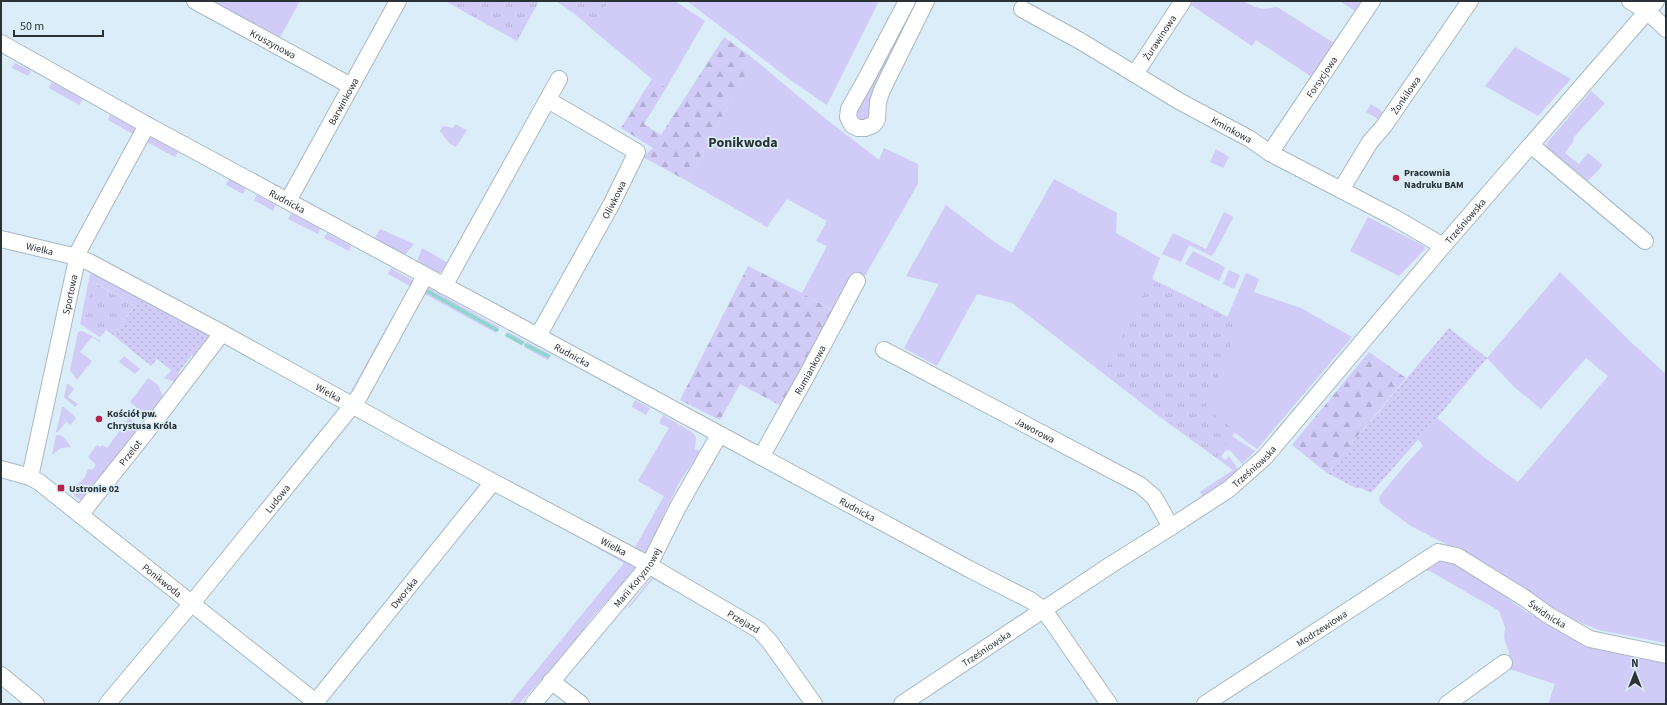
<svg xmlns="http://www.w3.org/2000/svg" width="1667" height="705" viewBox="0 0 1667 705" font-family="'Source Sans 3',sans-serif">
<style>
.grass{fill:#d0cbf7}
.forest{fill:url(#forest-firs)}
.park{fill:url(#park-tufts)}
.garden{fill:url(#garden-dots)}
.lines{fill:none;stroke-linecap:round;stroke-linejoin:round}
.stream{stroke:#89d8ca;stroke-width:3.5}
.minor-casing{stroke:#a7b9c4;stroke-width:18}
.minor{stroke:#fff;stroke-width:16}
.poi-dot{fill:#b4224a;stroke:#daedf8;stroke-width:1.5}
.labels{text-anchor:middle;stroke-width:3.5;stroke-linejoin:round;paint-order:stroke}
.street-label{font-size:10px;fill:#2b3236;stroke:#daedf8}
.poi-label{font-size:10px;font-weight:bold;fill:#2b3236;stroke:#daedf8;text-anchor:start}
.district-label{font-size:14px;font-weight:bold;fill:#2b3236;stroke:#daedf8}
</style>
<defs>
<pattern id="forest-firs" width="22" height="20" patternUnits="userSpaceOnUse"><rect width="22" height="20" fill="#d0cbf7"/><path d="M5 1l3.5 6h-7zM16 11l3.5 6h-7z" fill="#b3afd4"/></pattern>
<pattern id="park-tufts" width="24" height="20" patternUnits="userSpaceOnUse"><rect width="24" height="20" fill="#d0cbf7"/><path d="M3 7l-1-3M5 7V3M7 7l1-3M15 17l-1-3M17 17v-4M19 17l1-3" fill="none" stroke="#b3afd4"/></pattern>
<pattern id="garden-dots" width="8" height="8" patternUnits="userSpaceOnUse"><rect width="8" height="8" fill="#d0cbf7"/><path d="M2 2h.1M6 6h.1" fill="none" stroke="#b3afd4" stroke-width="1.8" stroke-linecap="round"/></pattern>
</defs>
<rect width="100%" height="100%" fill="#daedf8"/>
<path class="grass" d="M211,1h89l-21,38z
M609,1h66l30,20 -39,67 -14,-9 -59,-49z
M687,1h192l-52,104 -34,-23z
M914,1h4l-46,95 -3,24 -10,3 -5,-11 12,-15z
M1193,1h50l12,6 8,2 14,-2 57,36 -22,34 -56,-37 -4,6 -61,-41z
M1340,1h22l-7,10z
M1515,47l56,32 -33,37 -53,-30z
M754,59l68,57 57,44 5,-12 34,16v20l-47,81 -28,51 -41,-23 25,-47 -11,-5 11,-20 -40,-22 -20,28 -80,-46z
M15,63l16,8 -3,5 -16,-8z
M52,82l31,17 -4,6 -30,-17z
M1591,91l14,12 -31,34 -1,5 -8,11 14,11 9,-11 15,12 -15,16 -39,-32 -3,-5z
M1371,104l12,8 -5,7 -12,-7z
M110,115l25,13 -2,6 -25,-14z
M455,124l12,6 -11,17 -7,-4 -9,-12 3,-5 10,2z
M150,138h3l25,14 -3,5 -28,-15z
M1216,149l13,8 -6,11 -13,-6z
M229,179l17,9 -3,6 -17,-9z
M1054,179l63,34 -1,20 44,25 -8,21 72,36 -91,23 99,98 23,15 -13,13 -11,-13 -5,-1 -5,7 5,3 3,-4 11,16 -37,25 -3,-5 33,-22 -81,-59 -140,-108 -35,-9 -40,72 -33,-18 35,-64 -33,-8 40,-71 47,36 19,12z
M257,195l19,10 -3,6 -19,-11z
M1224,212l8,4 1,2 -20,37 -2,1 -22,-11 -8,17 -19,-8 11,-21 33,16z
M291,213l29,16 -2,5 -30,-15z
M1368,217l56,29 1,3 -26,27 -49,-25z
M380,229l34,15 -11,13 -30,-16z
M327,233l24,13 -2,5 -25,-13z
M422,248l26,15 -5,9h-10l-17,-7z
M1193,251l32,16 -6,14 -34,-17z
M391,268l22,13 -16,29 13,-24 -22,-12z
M1229,270l11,5 -6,14 -11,-5z
M1560,272l74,73 32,29v269l-67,-13 -45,-18 -60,-43 -26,-15 -7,-6 -2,3 -48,-25 -30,-22 -2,-6 3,-5 24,-29 17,-18 -5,-7 19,-21 48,40 33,24 90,-106 -22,-18 -45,51 -28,-23 -26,-28z
M92,273l116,62 1,3 -15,19 -3,-2 15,-18 -66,-37 -5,6 -39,-23 -12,39 18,13 -2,2 -20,-13 10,-50z
M1246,273l13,6 -5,13 47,16 51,29 -95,112 -59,-43 -2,-15z
M429,288l70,39 -3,6 -73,-40z
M393,315l-41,80 -2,1 -1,-1z
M82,331l19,10 -1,1 -8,-5 -12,15 12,9 -15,19 -7,-10 8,-38z
M508,332l17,9 -3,5 -17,-10z
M527,342l24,13 -3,5 -24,-13z
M124,356l16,13 -5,5 -16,-12z
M172,370l9,5 -6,7 -11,-4z
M148,378l10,7 5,12 -15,20 -18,-15z
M67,383l7,6 -6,8 10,7 -3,3 -11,-10z
M635,400l15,8 -4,7 -14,-8z
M62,407h2l12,11 -6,7 -4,-4 -5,-9 5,10 -8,10h-2z
M663,415l29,17 4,5 -1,12 5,2 -21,32 -32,67v10l-13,-11 30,-53 -26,-15 31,-53 -10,-5z
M129,418l11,9 -58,74 -8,-5 1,-10c7,-4 11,-9 13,-17l4,1 4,-5 -8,-8 9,-12 3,2 2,-2 5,3z
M56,435c9,-1 10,6 15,12l-10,1 -9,7z
M598,547l24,12 17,7 -6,9 -10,8 -33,37 -16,24 -55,60h-10l115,-141 -27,-15z
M1434,558l17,1 74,52 38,22 103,26v45h-118l7,-20 -46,-15v-16l-5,-15 1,-11 -6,-16 -69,-40h-3l-2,-2z
M654,575l44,26 -1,2 -44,-24 -24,29 -1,-1z"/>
<path class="forest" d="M724,37l30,22 -67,122 -44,-24 10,-9 -32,-20 31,-49 14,9 -22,36 17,11z
M748,266l54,27 31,18 -50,96 -43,-23 -20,36 -40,-20z
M1369,352l37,26 -79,95 -35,-28z"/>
<path class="park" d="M445,1h94l-22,40z
M556,1h53l-16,29 -17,-15z
M1151,279l89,44 -35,85 31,23 -19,27 -65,-47 -48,-38z
M95,283l40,23 -22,29 -7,-5 -4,5 -18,-12 8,-37z"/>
<path class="garden" d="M140,300l66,37 -29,37 -20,-15 -6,7 -38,-31z
M1449,328l38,30 -50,60 -66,75 -10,-5h-5l-29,-15z"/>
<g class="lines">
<path class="stream" d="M427,291l70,39
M507,335l15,8
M526,345l22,11"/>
<defs>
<g id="minor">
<path id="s1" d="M195,1l156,85"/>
<path d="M907,1l-41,78 -17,30 -1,8 4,8 6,3h7l8,-3 4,-5 1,-18 4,-12 44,-89"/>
<path d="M1630,1l17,10 19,18"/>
<path id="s2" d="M1022,9l60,33 97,59 71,38 20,14 125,65 48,28"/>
<path id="s3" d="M1,43l146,82 822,444 61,31 14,10 65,94"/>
<path id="s4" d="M1135,74l48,-73"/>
<path d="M1531,145l114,96"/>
<path id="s5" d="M1270,153l102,-152"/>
<path id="s6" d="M1341,190l29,-48 14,-16 86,-125"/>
<path id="s7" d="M288,201l110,-200"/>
<path id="s8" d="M1,239l76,18 12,5 133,71 200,111 218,116 119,70 11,12 44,62"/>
<path d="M444,286l115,-207"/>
<path id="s9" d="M538,336l73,-131 26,-53 -89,-52"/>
<path id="s10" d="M884,350l256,135 14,12 17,30"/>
<path id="s11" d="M761,457l46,-82 50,-94"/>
<path id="s12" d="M1,469l29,8 9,5 279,222"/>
<path id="s13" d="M30,477l49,-227 68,-125"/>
<path id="s14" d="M80,515l71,-89 71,-93"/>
<path d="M1,675l35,29"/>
<path d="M551,681l30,23"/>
<path id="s15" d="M107,704l90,-107 155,-191 8,-11 65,-119"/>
<path id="s16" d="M314,704l179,-222"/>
<path id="s17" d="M533,704l116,-139 29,-58 41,-72"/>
<path id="s18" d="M902,704l210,-140 59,-37 58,-38 36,-32 178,-211 213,-245"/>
<path id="s19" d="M1205,704l233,-152 19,4 69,43 22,16 42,24 76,16"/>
<path d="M1447,704l57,-41"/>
</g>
</defs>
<use href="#minor" class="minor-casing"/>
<use href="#minor" class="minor"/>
</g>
<g class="poi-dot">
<circle cx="1396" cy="178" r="4"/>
<circle cx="99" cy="419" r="4"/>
<rect x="57" y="484" width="8" height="8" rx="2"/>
</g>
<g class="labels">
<g class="street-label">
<text dy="4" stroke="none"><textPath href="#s4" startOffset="44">Żurawinowa</textPath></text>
<text dy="4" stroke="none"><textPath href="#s1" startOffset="89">Kruszynowa</textPath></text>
<text dy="4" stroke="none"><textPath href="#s5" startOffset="92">Forsycjowa</textPath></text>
<text dy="4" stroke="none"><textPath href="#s6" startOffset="115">Żonkilowa</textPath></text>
<text dy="4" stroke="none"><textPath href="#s7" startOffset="114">Barwinkowa</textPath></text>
<text dy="4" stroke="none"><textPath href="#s2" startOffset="242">Kminkowa</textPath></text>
<text dy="4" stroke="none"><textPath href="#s9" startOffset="156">Oliwkowa</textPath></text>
<text dy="4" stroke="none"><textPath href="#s3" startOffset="327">Rudnicka</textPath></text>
<text dy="4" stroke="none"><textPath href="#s18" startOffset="749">Trześniowska</textPath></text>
<text dy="4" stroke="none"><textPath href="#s8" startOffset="40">Wielka</textPath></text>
<text dy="4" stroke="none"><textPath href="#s13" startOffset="187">Sportowa</textPath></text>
<text dy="4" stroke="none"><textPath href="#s3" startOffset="651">Rudnicka</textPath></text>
<text dy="4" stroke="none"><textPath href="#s11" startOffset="100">Rumiankowa</textPath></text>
<text dy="4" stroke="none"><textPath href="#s8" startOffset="364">Wielka</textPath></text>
<text dy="4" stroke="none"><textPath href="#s10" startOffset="171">Jaworowa</textPath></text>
<text dy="4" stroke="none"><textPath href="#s14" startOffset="80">Przelot</textPath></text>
<text dy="4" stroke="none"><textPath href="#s18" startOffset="425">Trześniowska</textPath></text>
<text dy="4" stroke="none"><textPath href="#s15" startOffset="267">Ludowa</textPath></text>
<text dy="4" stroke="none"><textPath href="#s3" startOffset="975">Rudnicka</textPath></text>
<text dy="4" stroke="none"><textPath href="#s8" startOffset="688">Wielka</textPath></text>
<text dy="4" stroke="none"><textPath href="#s17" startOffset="164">Marii Koryznowej</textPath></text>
<text dy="4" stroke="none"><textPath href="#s12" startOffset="198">Ponikwoda</textPath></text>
<text dy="4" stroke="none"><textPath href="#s16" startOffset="143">Dworska</textPath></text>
<text dy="4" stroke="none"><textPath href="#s19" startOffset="405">Świdnicka</textPath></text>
<text dy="4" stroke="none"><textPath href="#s8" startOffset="838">Przejazd</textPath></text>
<text dy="4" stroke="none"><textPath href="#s19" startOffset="139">Modrzewiowa</textPath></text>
<text dy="4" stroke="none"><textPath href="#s18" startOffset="101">Trześniowska</textPath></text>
</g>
<g class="poi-label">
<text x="1404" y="176">Pracownia<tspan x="1404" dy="12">Nadruku BAM</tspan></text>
<text x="107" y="417">Kościół pw.<tspan x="107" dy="12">Chrystusa Króla</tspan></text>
<text x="69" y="492">Ustronie 02</text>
</g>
<g class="district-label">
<text x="743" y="147">Ponikwoda</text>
</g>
</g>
<rect width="1667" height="705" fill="none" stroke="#2b3236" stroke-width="4"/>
<g transform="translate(1635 673)" stroke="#daedf8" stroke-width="3" paint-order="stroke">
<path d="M0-3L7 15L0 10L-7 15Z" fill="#2b3236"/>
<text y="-6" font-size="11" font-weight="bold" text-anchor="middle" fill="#2b3236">N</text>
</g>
<path d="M14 30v6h89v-6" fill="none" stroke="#2b3236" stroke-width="2"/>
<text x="20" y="30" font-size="12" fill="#2b3236" stroke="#daedf8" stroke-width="3" paint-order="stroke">50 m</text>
</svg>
